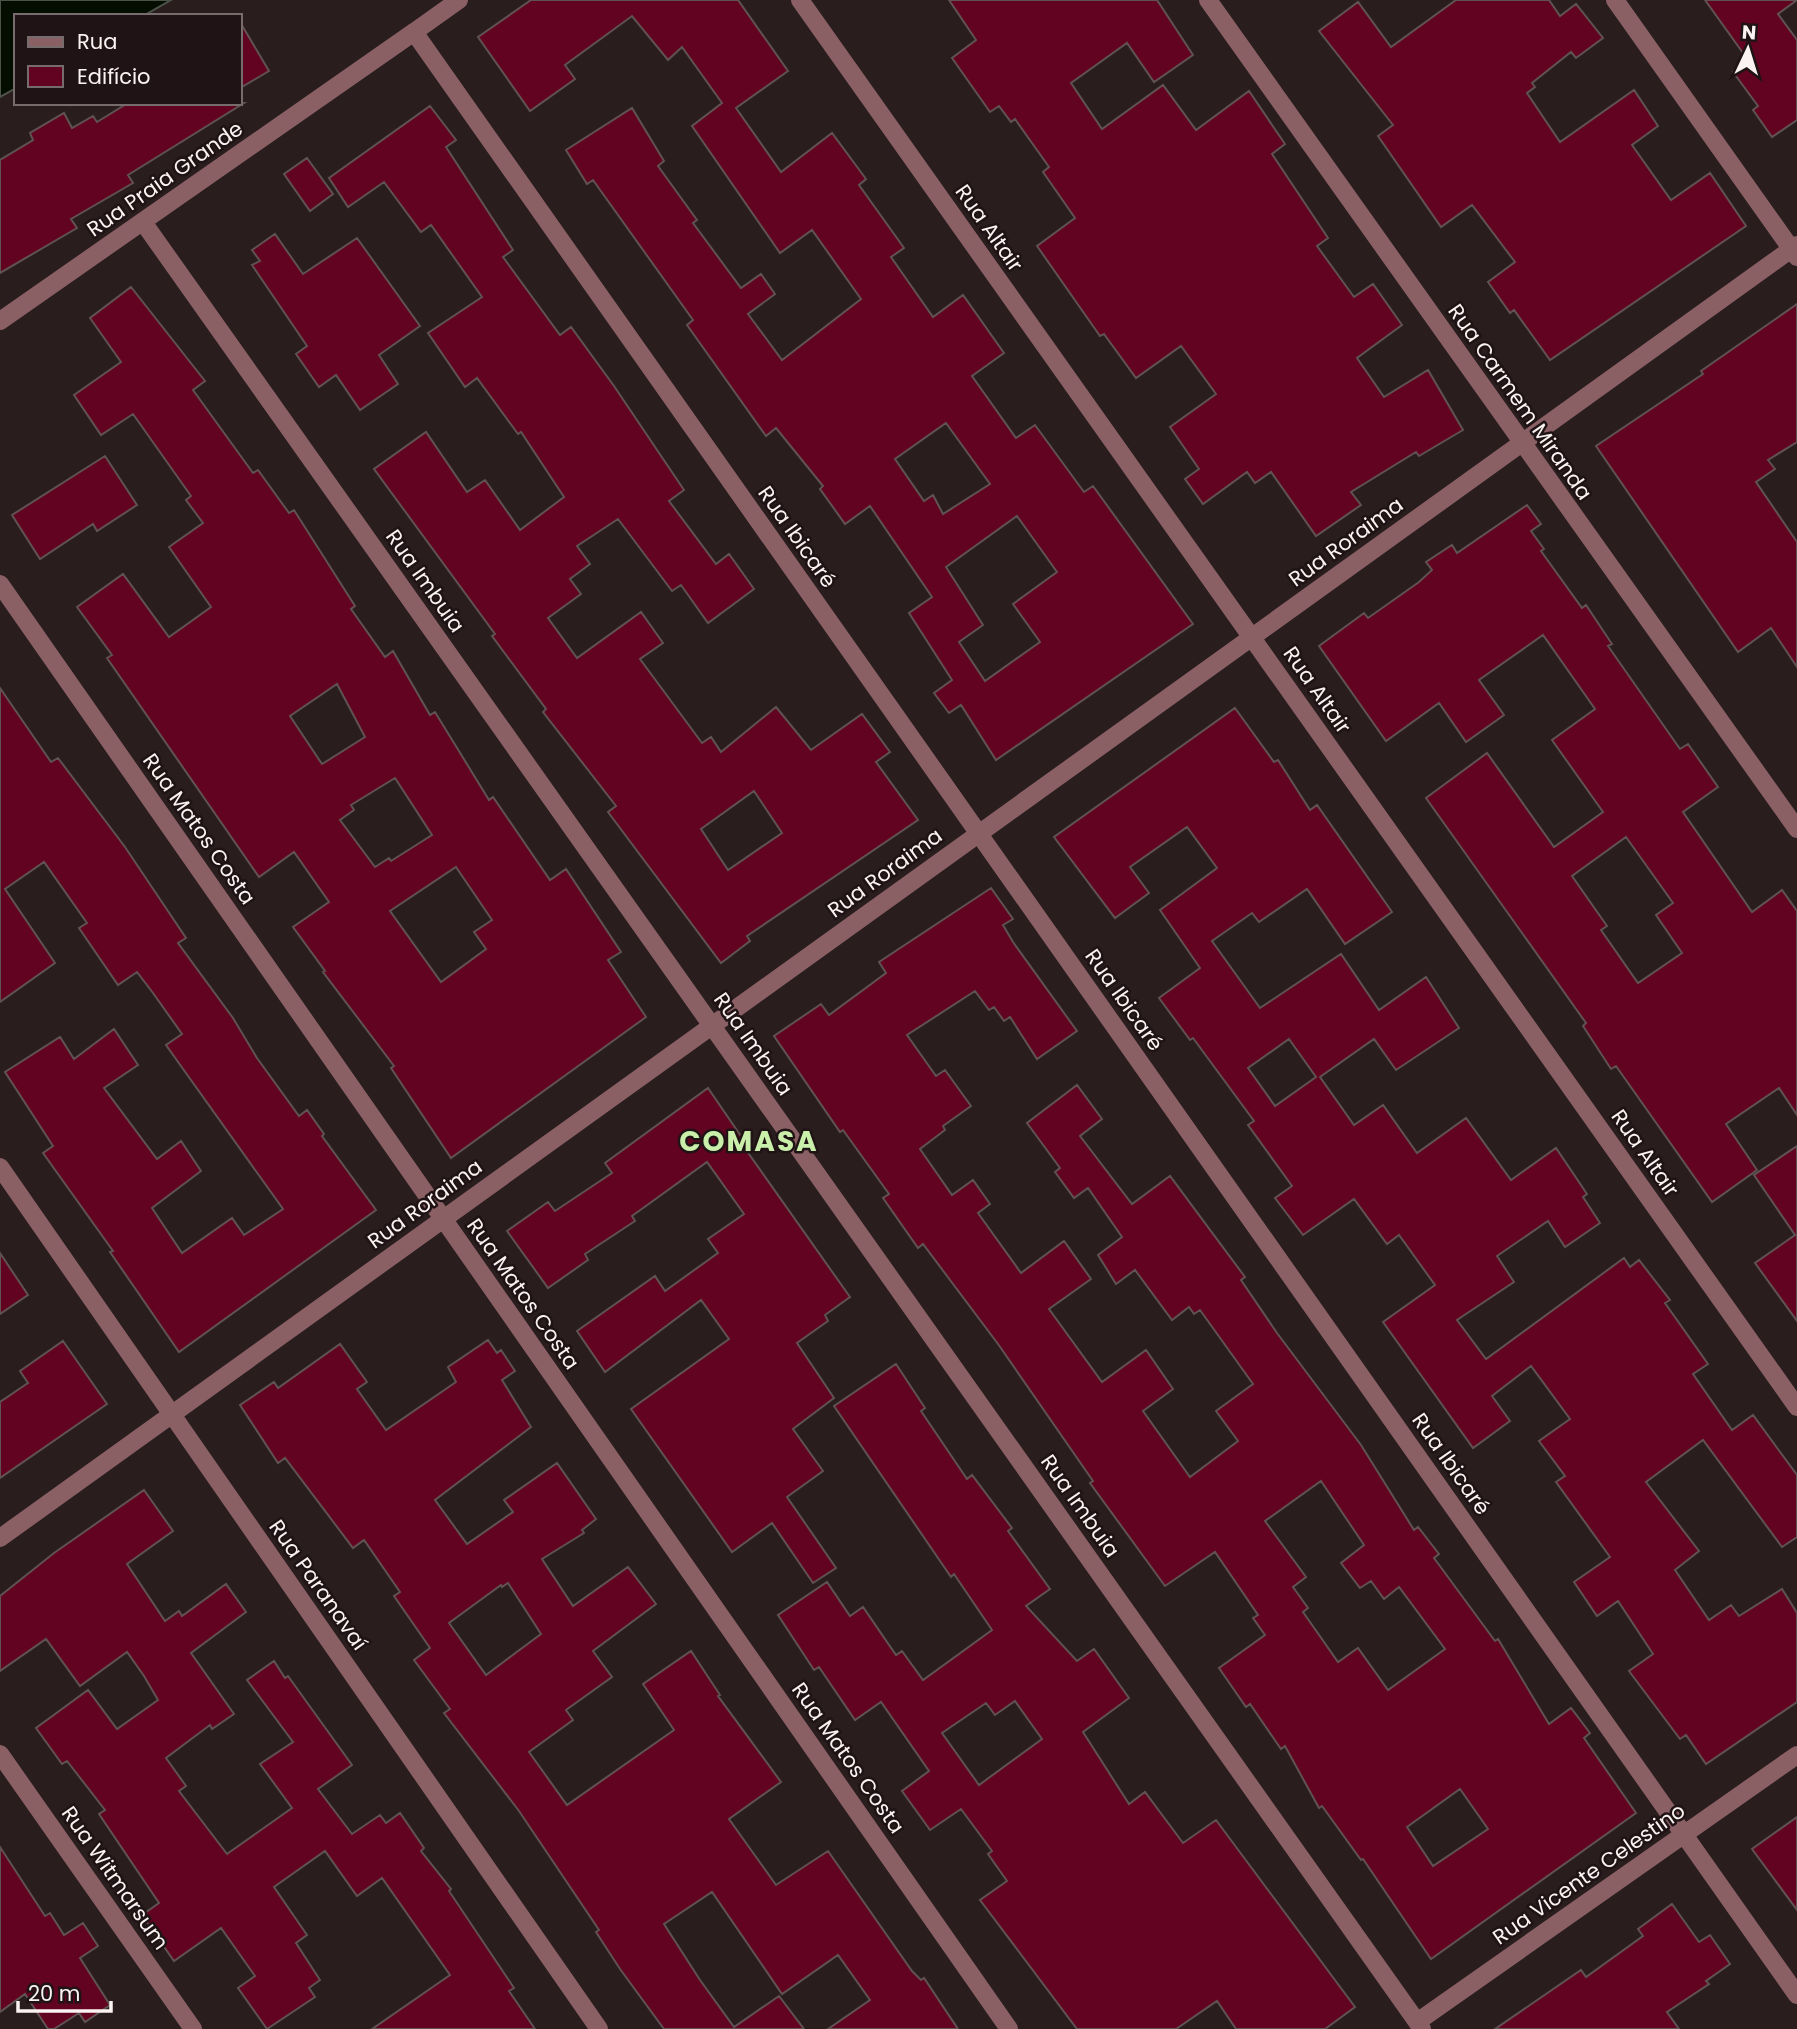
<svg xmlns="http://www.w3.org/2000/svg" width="1797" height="2029" viewBox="0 0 1797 2029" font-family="Poppins,sans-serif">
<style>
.water{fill:#030d00;stroke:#4d5249;stroke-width:2}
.building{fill:#630322;stroke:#605253;stroke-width:2;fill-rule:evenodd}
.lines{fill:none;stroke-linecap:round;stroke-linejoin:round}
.minor{stroke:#8a6065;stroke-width:18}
.tertiary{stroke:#8a6065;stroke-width:18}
.labels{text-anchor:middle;stroke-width:5;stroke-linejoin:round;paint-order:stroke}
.street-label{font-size:21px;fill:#fbf2f2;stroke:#1f1315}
.district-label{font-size:28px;font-weight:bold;letter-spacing:2px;fill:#c9efaa;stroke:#1f1315}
</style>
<rect width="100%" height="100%" fill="#291d1e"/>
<path class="water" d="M0,0h171l-28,16h-127v72l-16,9z"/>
<path class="building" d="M531,0h207l50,71 -52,37 45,64 51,-39 34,46 -7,6 45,63 -13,9 42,60 30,-22 41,58 -32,23 44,62 19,-13 49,67 9,-6 100,138 -197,136 -35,-55 -12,8 -15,-20 18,-13 -43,-67 23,-16 -62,-91 -25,18 -25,-35 3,-3 -47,-58 -10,8 -79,-111 6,-5 -100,-140 -6,4 -21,-34 66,-42 32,53 -6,5 39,54 -4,3 48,65 20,-14 14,20 -27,20 34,46 79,-61 -49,-69 -32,23 -88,-127 30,-23 -40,-56 -14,13 -36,-44 -67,49 10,14 -45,32 -52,-74zM946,423l44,61 -47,30 -10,-19 -9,6 -29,-42zM1017,516l40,56 -44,32 27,38 -55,39 -26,-39 24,-17 -37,-58z
M949,0h208l36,55 -39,27 -27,-39 -56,40 31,46 61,-44 33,45 53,-39 36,53 -13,10 56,84 -11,8 37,51 19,-13 29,41 -45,33 27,39 44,-27 35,60 -44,26 -3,-4 -65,40 10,13 -45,31 -45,-64 -16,11 -8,-11 -44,32 -18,-25 14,-10 -29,-42 46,-33 -35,-48 -45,32 -32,-44 -4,2 -63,-90 38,-28 -32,-46 6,-5 -34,-48 -4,3 -12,-16 -9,6 -38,-54 24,-18z
M1456,0h93l11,16 16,-12 27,34 -27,20 -5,-6 -39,31 3,4 -8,6 33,49 74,-52 24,36 -26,19 39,55 39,-27 36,53 -196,134 -36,-50 -4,3 -22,-31 27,-20 -43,-57 -31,22 -63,-91 15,-11 -74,-94 39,-29 33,45z
M1705,0h92l-19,14 19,26v80l-25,17 -19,-27 5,-4 -25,-34 15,-12z
M240,22l29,49 -29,17z
M128,103h116l-116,72 5,8 -62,36 6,9 -77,45v-113l33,-20 -3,-7 34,-20 8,15 21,-12 4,6z
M430,106l26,34 -10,7 67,103 -10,7 57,78 11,-8 43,59 70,104 -15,11 47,63 13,-10 25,35 -46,34 -27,-38 -9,6 -54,-72 -41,27 13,18 -20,15 11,15 -33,24 29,40 64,-46 22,31 -23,16 62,84 9,-6 10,15 55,-45 35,43 51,-36 28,38 -14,10 42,58 -171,116 3,5 -29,22 -113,-151 8,-6 -73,-94 3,-3 -54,-73 3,-2 -121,-165 52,-37 41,60 18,-12 35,50 44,-33 -43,-65 -3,2 -41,-56 -12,9 -37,-54 54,-36 -51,-72 -10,7 -37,-50 -36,25 -19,-29zM754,791l28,42 -54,37 -27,-41z
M307,158l26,36 -23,17 -26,-37z
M275,234l28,40 54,-36 63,88 -41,29 19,29 -38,26 -24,-35 -17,12 -23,-33 11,-8 -55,-81 8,-4 -8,-11z
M131,287l74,94 -12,9 60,83 5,-3 31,43 5,-3 61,96 -4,3 34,48 8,-6 37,64 5,-3 54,88 4,-3 57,83 16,-11 55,83 -13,8 38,57 -195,141 -60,-90 3,-2 -71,-94 2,-1 -32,-44 36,-25 -35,-50 -35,25 -152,-219 5,-3 -35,-48 46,-33 46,63 42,-30 -42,-60 34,-24 -17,-23 5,-4 -58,-82 -32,21 -27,-40 47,-33 -31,-44zM337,684l28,53 -43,27 -32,-48zM395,778l37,57 -41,26 -2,-3 -14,9 -35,-47 14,-10 -3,-5zM456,867l36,53 -18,12 12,17 -45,33 -51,-71z
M1797,304v138l-29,18 7,9 -19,13 41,60v125l-26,-39 -33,24 -142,-206 107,-72 -2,-3z
M105,456l32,49 -40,26 -4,-7 -53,35 -28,-44z
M1527,505l14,19 -10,7 13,18 -3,2 41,57 4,-3 26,39 -4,2 72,103 8,-5 30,43 -35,25 69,100 30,-22 15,21v204l-18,-27 -53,36 31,46 -45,32 -96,-136 -5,3 -28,-43 3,-3 -160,-225 61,-45 67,94 49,-35 -51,-72 43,-31 -52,-74 -64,45 25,35 -38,27 -27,-39 -53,38 -67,-95 45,-33 4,5 51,-36 13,-12 -6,-8 26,-17 5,8zM1626,837l47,66 -17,12 26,38 -44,30 -37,-53 6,-4 -35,-50z
M0,688l51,74 7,-4 67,89 61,91 -8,5 55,75 24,40 42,58 8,-6 17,24 -2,2 54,74 -197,142 -69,-100 3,-1 -70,-98 10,-7 -48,-74 55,-35 14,22 40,-30 24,36 -34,23 53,71 24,-18 20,30 -49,37 30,45 50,-35 12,17 39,-26 -117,-164 16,-11 -29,-41 -16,-21 -19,13 -39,-57 8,-5 -43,-61 -39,27 50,74 -55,39z
M1235,708l39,54 4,-2 32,50 7,-5 75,107 -47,32 -38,-55 -48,33 -7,-9 -40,28 48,67 81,-54 38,56 47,-33 33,51 -63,42 -22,-31 -54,38 34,48 29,-20 34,48 49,-35 45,62 45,-32 31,46 -4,3 17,26 -35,24 -17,-26 -51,35 17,26 -57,38 29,39 138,-101 6,9 9,-7 31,40 -5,3 43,61 -15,10 39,56 21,-15 44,60v62l-15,10 -79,-107 -57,42 53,69 -24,19 34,50 22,-15 8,11 43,-27 15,24v89l-91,62 -20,-29 -6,4 -51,-68 24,-17 -35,-53 -21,15 -23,-34 36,-25 -54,-75 9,-6 -26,-35 31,-22 -39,-53 -39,30 18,25 -37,27 -90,-126 52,-37 -36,-50 -12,9 -33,-45 -51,36 -28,-37 17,-12 -44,-61 6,-4 -61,-83 -3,2 -31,-42 41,-30 -40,-58 57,-42 -30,-41 -57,40 19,26 -34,25 -61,-81zM1289,1039l27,38 -41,29 -27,-38z
M991,888l22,31 -10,6 10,17 64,89 -40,28 -27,-42 -6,4 -10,-14 -5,3 -14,-19 -68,44 29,41 9,-6 26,36 -28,20 2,4 -25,19 32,46 21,-15 17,24 -12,9 43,60 43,-32 27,38 -42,30 53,73 44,-32 27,39 -30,22 47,66 48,-36 -22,-30 37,-27 -53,-74 -6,4 -5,-7 -17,13 -37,-50 -19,14 -18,-29 24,-18 -34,-49 -14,10 -19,-26 5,-4 -33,-45 50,-38 25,34 -22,17 52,68 38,-28 75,101 -4,3 36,53 84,112 53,85 4,-3 21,27 -5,4 61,83 3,-2 51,85 22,-16 19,25 -6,5 52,75 -205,146 -68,-100 -2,1 -39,-54 -3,2 -34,-62 -4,3 -31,-45 -4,3 -27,-39 46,-33 -12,-17 5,-3 -43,-63 -50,34 -75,-103 3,-2 -95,-137 -75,-100 -5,4 -35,-50 6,-4 -46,-64 -3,2 -66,-96 47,-32 8,11 57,-42 -7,-11zM1321,1481l43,64 -23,18 19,25 11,-7 13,18 15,-12 46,62 -57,41 -30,-42 -20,14 -35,-50 5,-4 -15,-21 13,-10 -41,-56zM1460,1789l28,40 -55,37 -26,-39z
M708,1088l39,57 -3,2 106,150 -25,18 3,6 -31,22 37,55 -41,31 30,42 -36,26 49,71 -23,15 -41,-60 -40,29 -101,-143 98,-70 -28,-39 -96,72 -28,-41 78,-55 10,15 53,-38 -10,-14 36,-25 -37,-52 -75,54 3,5 -50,33 3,6 -40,28 -41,-57 41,-29 7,9 57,-38 -7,-10z
M1797,1146v175l-42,-58 40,-28 -41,-60z
M0,1253l28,42 -28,19z
M488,1340l9,13 4,-3 14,21 -13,9 29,47 -96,73 32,44 46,-32 -9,-12 53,-37 39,56 -14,11 2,3 -42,26 31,47 55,-39 28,37 -63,47 19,26 -46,33 7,10 -44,32 38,53 107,-75 -31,-46 48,-33 29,44 -2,1 63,86 -52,37 47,66 52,-34 84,120 9,9 3,-2 34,51h-130l42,-29 -32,-45 -56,39 -70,-102 -48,32 36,56 34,47 45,-31 25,33h-140l-44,-60 -24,-37 3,-2 -80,-119 -75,-98 6,-4 -36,-49 16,-12 -36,-52 6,-4 -36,-52 -11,8 -68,-90 -7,5 -38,-58 34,-23 4,6 62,-44 27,38 -10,7 29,41 70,-48 -8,-15zM508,1583l33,51 -55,41 -37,-52 52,-38 1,2z
M63,1341l44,63 -107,74v-76l28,-19 -8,-12z
M896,1364l29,44 -4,3 46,68 5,-4 40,53 -4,3 42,58 -24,17 51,55 17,-12 35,49 -46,34 46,72 16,-12 38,51 33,-23 139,187 -30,22h-89l-19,-28 -41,28h-99l-97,-129 27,-19 -19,-27 4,-3 -31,-42 -31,21 -28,-39 27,-20 -48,-69 -26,18 -36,-53 -5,3 -36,-55 49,-33 23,34 13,-9 33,48 6,-4 21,29 69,-50 -38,-56 -3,3 -117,-171zM1015,1701l27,38 -63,46 -37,-52 44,-30 9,12z
M144,1490l29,41 -46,33 38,57 14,-10 3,5 44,-32 20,28 -55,41 43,61 -22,15 -2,-4 -44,33 20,28 -7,5 48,63 65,-46 -32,-44 33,-22 -46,-62 27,-19 11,17 3,-2 64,89 -34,24 34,45 28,-19 6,8 14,-10 24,35 -3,3 30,38 -2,2 65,97 -5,3 26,38h-163l78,-54 -68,-97 -25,18 -32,-45 -51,36 33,48 -11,8 24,37 -11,8 6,9 -48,32 -29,-41 17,-12 -34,-48 -47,33 -32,-46 17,-12 -60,-89 6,-4 -38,-49 -5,3 -26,-36 52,-38 29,39 41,-29 -14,-24 -17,-24 -47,34 -34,-47 -46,32v-75l54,-43z
M1797,1817v93l-45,-61z
M0,1847l45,69 5,-3 14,22 19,-12 15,23 -18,12 30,47 -25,17 -6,-9 -25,16h-6l-23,-35 -25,18z
M1672,1904l27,38 11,-7 20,29 -24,17 3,3 -42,28 12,17h-184l86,-59 5,7 57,-41 -5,-7z"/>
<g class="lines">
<path class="minor" d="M800,0l997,1407
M1208,0l589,829
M1615,0l182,257
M414,32l45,-32
M0,584l1009,1445
M0,1167l599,862
M0,1538l1797,-1293
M0,1754l193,275"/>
<path class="tertiary" d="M143,222l1279,1807
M0,321l414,-289 1383,1963
M1417,2022l380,-267"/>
</g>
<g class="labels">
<g class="street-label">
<text transform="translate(165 179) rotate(-35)" y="7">Rua Praia Grande</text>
<text transform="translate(989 228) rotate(55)" y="7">Rua Altair</text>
<text transform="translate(1520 402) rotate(55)" y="7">Rua Carmem Miranda</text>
<text transform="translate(797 537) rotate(55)" y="7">Rua Ibicaré</text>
<text transform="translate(1346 542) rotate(-36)" y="7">Rua Roraima</text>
<text transform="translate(425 581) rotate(55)" y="7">Rua Imbuia</text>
<text transform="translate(1317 690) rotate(55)" y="7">Rua Altair</text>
<text transform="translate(199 829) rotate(55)" y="7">Rua Matos Costa</text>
<text transform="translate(885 873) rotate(-36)" y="7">Rua Roraima</text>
<text transform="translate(1124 1000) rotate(55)" y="7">Rua Ibicaré</text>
<text transform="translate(753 1044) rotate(55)" y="7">Rua Imbuia</text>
<text transform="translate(1645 1153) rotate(55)" y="7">Rua Altair</text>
<text transform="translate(425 1204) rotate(-36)" y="7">Rua Roraima</text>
<text transform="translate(523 1294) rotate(55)" y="7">Rua Matos Costa</text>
<text transform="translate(1451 1464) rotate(55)" y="7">Rua Ibicaré</text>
<text transform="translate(1080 1506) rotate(55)" y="7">Rua Imbuia</text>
<text transform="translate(318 1585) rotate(55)" y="7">Rua Paranavaí</text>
<text transform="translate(848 1758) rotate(55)" y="7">Rua Matos Costa</text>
<text transform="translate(1589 1874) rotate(-35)" y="7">Rua Vicente Celestino</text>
<text transform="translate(115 1878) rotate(55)" y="7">Rua Witmarsum</text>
</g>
<g class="district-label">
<text x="749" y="1151">COMASA</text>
</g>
</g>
<rect x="14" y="14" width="228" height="91" fill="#1f1315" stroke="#776c6d" stroke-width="2"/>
<rect x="28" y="37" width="35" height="10" fill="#8a6065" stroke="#776c6d" stroke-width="2"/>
<text x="77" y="49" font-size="21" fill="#fbf2f2">Rua</text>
<rect x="28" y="66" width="35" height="21" fill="#630322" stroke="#776c6d" stroke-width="2"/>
<text x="77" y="84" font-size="21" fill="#fbf2f2">Edifício</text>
<g transform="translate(1748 49) rotate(4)" stroke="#1f1315" stroke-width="5" paint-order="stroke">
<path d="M0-5L12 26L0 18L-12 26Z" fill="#fbf2f2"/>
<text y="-10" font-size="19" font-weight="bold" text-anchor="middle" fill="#fbf2f2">N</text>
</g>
<path d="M18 2001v10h93v-10" fill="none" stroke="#fbf2f2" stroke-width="3.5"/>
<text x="28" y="2001" font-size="21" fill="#fbf2f2" stroke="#1f1315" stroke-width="5" paint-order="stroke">20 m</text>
</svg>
